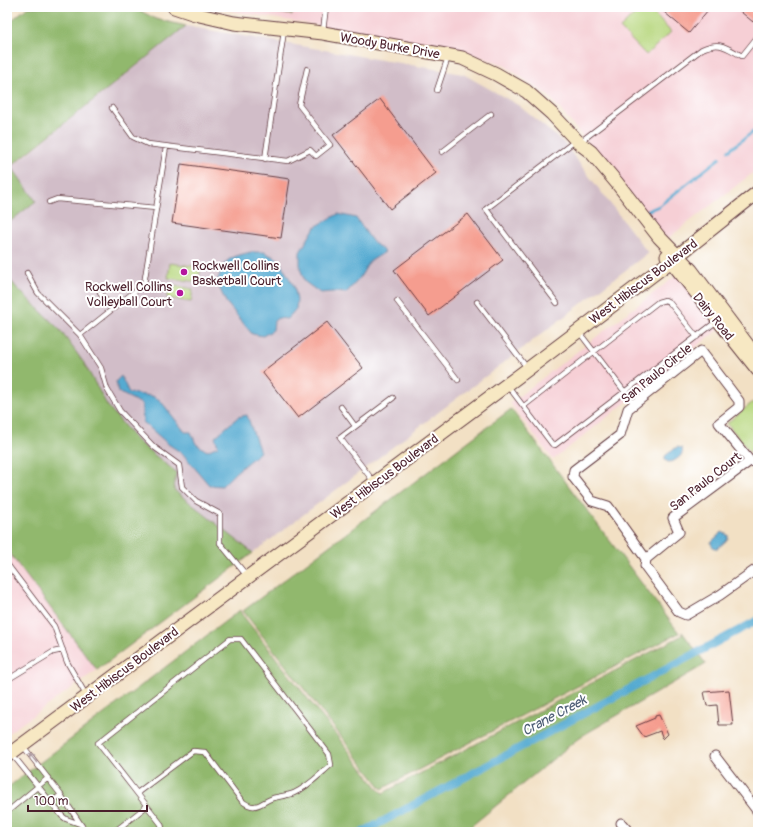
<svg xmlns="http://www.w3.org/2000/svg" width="765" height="839" viewBox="0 0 765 839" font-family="Pangolin,sans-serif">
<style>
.built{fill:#f6cfd5}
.industrial{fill:#d1bdc8}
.green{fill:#b7d77e;stroke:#807b54}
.forest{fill:#91b86d;stroke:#6e6c4c}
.water{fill:#54aad1;stroke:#4f647e}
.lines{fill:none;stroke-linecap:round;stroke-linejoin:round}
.stream{stroke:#54aad1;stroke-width:2.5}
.canal{stroke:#54aad1;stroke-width:8}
.building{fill:#f59d8f}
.lane-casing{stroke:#633c42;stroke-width:6}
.street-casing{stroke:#633c42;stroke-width:11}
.secondary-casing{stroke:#633c42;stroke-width:15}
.lane{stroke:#fff;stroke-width:4.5}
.street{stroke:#fff;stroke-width:9}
.secondary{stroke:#f7e8c3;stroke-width:13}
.oneway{stroke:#ae9aa0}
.poi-dot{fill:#b5179e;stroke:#fff;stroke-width:1.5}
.labels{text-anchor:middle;stroke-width:4;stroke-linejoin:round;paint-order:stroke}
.street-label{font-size:13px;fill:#4a1f2b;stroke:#fff}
.poi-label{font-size:13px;fill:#4a1f2b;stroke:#fff;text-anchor:start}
.water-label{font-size:14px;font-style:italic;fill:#4e5e76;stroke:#fff}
</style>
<rect width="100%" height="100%" fill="#fff"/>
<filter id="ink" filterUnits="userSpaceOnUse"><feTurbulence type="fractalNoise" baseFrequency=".025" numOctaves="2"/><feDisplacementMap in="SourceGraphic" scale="8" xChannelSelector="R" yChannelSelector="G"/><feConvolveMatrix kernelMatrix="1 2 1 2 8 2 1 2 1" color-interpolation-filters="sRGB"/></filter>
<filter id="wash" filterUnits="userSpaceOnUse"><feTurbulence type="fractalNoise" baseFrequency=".012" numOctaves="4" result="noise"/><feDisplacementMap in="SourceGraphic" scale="16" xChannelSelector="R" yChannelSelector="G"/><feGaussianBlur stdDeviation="0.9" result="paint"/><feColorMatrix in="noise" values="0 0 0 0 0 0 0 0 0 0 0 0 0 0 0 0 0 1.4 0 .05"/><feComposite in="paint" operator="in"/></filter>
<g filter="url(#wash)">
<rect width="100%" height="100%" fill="#f2e0c4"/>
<path class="built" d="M208,7h550v162l-91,70 -118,-143 -47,-32 -50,-16z
M677,275l42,54 -166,131 -43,-57z
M7,550l90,120 -90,64z"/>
<path class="industrial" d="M186,26l277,48 55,31 45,37 85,111 -395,300 -79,-63 2,-18 -39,-31 -30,-36 -23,-42 -24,-33 -44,-43 -9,-11v-52l29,-23 -25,-34z"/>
<path class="green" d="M642,7h6l23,25 -25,23 -26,-27z
M170,263l31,4 -3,15 -30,-4z
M169,285l24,4 -2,13 -24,-4z
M753,402l5,6v46l-4,3 -27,-34z"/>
<path class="forest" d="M28,7h105l23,12 30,7 -175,140 25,35 -29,23v-200z
M250,7h45l-3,8z
M7,276l9,11 44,43 24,33 23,42 30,36 39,31 -2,18 79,63 -156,117 -90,-120z
M511,409l168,224 -297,156 -139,-178z
M240,610l1,3 139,178 3,2 298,-157 1,-1v-3l24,32 -126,73 -116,95h-457v-44z"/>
<path class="water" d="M338,214l18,4 16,23 13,11 -16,10 -10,17 -13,14 -14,-1 -12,1 -15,-11 -5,-14v-16l15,-25z
M251,252h13l14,7 16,27 3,14 -1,9 -9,10 -9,-1 -4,3 -1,9 -10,6 -11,-2 -26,-32 -9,-19c7,-24 10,-25 34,-31z
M121,376l8,17 23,3 8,4 25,32h6l5,12 11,7 11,-5 -3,-9 23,-20 9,-2 13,37 -24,20 -14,14 -13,-1 -26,-31 -15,-10 -25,-22 -1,-18 -24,-12 -2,-11z
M677,447l5,1c3,7 -7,14 -14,14l-3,-2v-4z
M722,532l6,3v4l-10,9h-4l-3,-4v-2z"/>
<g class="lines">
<path class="stream" d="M728,151l30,-23
M647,211l12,-5 61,-48"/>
<path class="canal" d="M363,832l395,-212"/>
</g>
<g id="blocks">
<path class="building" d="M658,7h47l3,3 -19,23z
M735,7h23v9l-5,6z
M380,99l56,74 -46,36 -57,-74z
M181,164l109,15 -9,59 -109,-15z
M468,214l35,46 -74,56 -35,-46z
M327,322l36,46 -65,50 -36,-46z
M729,690l4,35h-14l-2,-20 -10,1 -3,-14z
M659,715l9,19 -5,5 -3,-8 -16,6 -8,-11 19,-8v-2z"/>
</g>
</g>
<g filter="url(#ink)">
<use href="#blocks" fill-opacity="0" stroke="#633c42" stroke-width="1"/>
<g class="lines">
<defs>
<path id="lane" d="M323,31l3,-24
M437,90l11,-33
M112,108l21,29 15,7 140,17 22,-11 6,6 14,-11 -31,-40 8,-36
M580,142l122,-93c18,-8 23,-2 40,7l16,-20
M442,152l49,-38
M265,159l19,-128
M49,202l8,-3 99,9
M27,273l11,20 42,42 21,33 6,21 13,22 34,36 25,18 3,22 14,14 24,13v29l27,33
M100,293l13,16
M397,301l61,79
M477,302l51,67
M557,303l-71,-94 89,-68
M579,332l55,72
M80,335l64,-51 22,-137
M508,386l44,58 3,1 162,-124
M524,406l134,-104 7,-2 4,2 28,35
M341,407l14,19
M374,482l-34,-44 53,-40
M7,564l47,62 13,36 19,33
M7,680l46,-28 10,-2
M23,746l38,49 25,37
M12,754l50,62 4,3 14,5
M51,802l10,-7
M147,806l14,18 1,4 -3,4
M7,812l41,-34
M114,832l33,-26 -49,-63 132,-104h11l88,115 2,11c-11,9 -23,22 -37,28 -7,3 -14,3 -21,5 -14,5 -17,14 -31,3l-37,-49 -12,-1 -56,42"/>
<path id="street" d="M750,461l-31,-38 20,-16v-6l-38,-50 -73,58 -8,26 -46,35 -1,7 19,24 16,5 38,53 -1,7 34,46 7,3 34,-20 38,-27
M646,559l33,-27 -6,-14 77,-57 8,2
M715,756l43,56
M621,823l8,9"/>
<path id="secondary" d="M174,7l21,7 39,9 89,10 139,25 34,16 30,17 26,23 27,29 12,9 26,31 42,54 32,33 67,89
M667,256l91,114
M7,756l521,-387 143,-108 87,-69"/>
</defs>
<use href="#lane" class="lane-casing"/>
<use href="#street" class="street-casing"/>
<use href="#secondary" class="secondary-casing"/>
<use href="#lane" class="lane"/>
<use href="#street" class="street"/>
<use href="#secondary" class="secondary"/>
</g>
<defs><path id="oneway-shaft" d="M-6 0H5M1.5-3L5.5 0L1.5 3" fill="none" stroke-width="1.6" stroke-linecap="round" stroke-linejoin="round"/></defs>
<use class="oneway" href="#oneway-shaft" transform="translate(33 758) rotate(-128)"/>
</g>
<g class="poi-dot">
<circle cx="184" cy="272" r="4"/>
<circle cx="180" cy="293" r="4"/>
</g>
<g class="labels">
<g class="street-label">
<text transform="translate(390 45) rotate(10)" y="5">Woody Burke Drive</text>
<text transform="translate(643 281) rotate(-37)" y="5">West Hibiscus Boulevard</text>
<text transform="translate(714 316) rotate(51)" y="5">Dairy Road</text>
<text transform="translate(656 373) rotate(-39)" y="5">San Paulo Circle</text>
<text transform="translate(384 476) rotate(-37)" y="5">West Hibiscus Boulevard</text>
<text transform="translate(705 481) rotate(-38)" y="5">San Paulo Court</text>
<text transform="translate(124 669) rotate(-37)" y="5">West Hibiscus Boulevard</text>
</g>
<g class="poi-label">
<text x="192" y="270">Rockwell Collins<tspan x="192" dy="15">Basketball Court</tspan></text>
<text x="172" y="291" text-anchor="end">Rockwell Collins<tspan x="172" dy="15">Volleyball Court</tspan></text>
</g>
<g class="water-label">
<text transform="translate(554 715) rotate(-28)" y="5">Crane Creek</text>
</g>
</g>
<rect width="765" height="839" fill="none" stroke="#fff" stroke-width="24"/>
<path d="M28 805v6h119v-6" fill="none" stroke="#4a1f2b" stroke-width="2"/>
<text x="34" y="805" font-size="12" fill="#4a1f2b" stroke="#ffffff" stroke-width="3" paint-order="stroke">100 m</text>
</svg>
